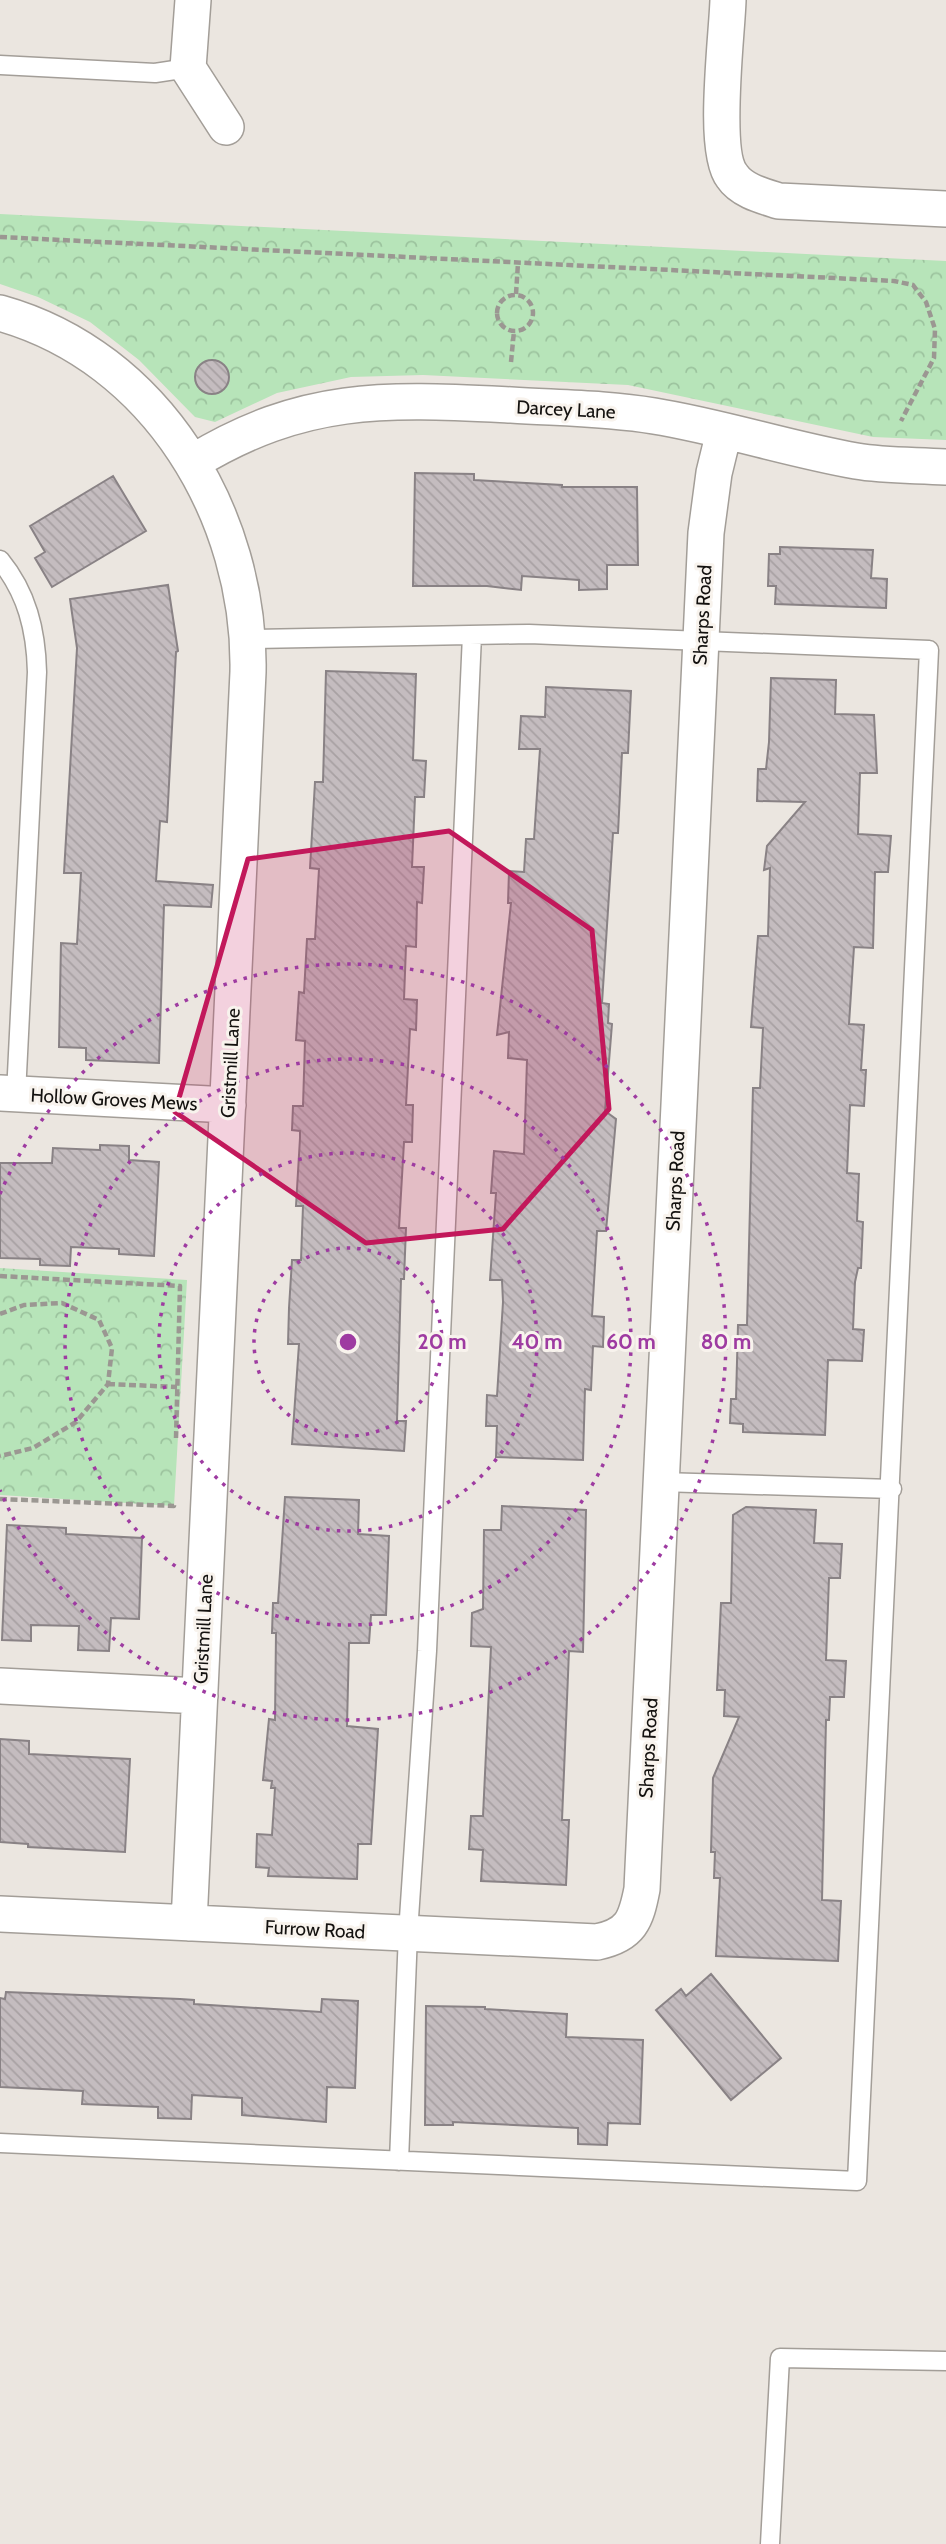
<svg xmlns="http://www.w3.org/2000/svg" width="946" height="2544" viewBox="0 0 946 2544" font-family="Cabin,sans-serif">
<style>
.park{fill:url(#park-crowns)}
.building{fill:url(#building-back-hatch);stroke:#898285;stroke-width:2}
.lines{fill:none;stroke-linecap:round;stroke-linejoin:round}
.lane-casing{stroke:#a39e98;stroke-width:21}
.street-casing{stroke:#a39e98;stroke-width:38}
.path{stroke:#9b9792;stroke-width:4.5;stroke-dasharray:7 3.5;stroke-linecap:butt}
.lane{stroke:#fff;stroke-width:18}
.street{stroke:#fff;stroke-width:35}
.marked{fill:#c2185b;fill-opacity:0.2;stroke:#c2185b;stroke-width:5;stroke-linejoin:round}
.ring{fill:none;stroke:#9e3ba1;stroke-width:3.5;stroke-dasharray:3.5 7}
.labels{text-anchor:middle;stroke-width:6;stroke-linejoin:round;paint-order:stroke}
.street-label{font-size:19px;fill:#13110f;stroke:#f8f3ed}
.centre{fill:#9e3ba1;stroke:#f8f3ed;stroke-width:3.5}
.ring-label{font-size:21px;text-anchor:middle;font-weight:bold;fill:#9e3ba1;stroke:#f8f3ed;stroke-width:6;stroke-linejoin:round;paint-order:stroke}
</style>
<defs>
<pattern id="park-crowns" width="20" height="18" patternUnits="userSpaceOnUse" patternTransform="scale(1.75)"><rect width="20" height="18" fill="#b7e4b9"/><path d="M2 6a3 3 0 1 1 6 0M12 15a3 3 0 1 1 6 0" fill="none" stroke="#9cc39e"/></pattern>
<pattern id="building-back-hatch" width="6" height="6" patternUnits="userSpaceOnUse" patternTransform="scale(1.75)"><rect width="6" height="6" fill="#c4bcbf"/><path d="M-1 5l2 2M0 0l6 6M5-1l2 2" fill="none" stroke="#a8a1a3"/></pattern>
</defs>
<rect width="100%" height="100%" fill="#ebe6e0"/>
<path class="park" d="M0,214l946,47v179l-73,-3 -245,-52 -205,-10 -72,2 -74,16 -62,29 -20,-5 -56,-57 -49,-38 -52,-25 -38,-13z
M0,1268l187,12 -13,226 -174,-11z"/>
<path class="building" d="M195 377a17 17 0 1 1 34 0a17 17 0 1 1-34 0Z
M415,473l59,1v6l88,5v2h75l1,78h-31v24l-28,1v-10l-57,-4 -1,14 -34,-4h-74z
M113,476l33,55 -94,56 -17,-29 10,-6 -15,-26z
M780,547l93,3 -2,28 16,1 -1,29 -111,-4 1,-18h-8l1,-32h11z
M168,585l10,66 -2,1 -9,170 -7,-1 -4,60 57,4 -2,22 -47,-2 -5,158 -73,-3v-12l-27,-1 2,-104 16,1 4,-71h-17l13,-225 -7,-49z
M326,671l90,3 -3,86 13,1 -2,36h-9l-3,70h12l-2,36 -5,-1 -1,45 -10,-1 -2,53 13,1 -1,30 -6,-1 -4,76h7l-1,37h-8l-5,86h7l-2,51h-3l-4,142h9l-2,30 -112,-7 7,-100h-11l1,-36 3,-48h9l2,-54h-7l4,-68v-7l-8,-1 1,-24h10l2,-65 -9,-1 3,-48 5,1 3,-54h8l4,-70 -9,-1 5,-86h8z
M771,678l65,2 -1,34 39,1 3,58h-17l-2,61 33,2 -3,36h-13l-2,76 -19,-1 -5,77 15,1 -3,45h5l-2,36 -14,-1 -3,68 12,1 -2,47 6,1 -2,46h-3l-3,14 -2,47 11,1 -2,31 -34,-1 -3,75 -82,-3v-8l-13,-1 1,-24h5l2,-74h9l6,-237h7l3,-60 -12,-1 7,-91h10l2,-68 -6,2 3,-24 38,-44 -48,-1 1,-32h8l3,-27z
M546,687l85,4 -3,62h-6l-4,80h-5l-11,170 7,1 -1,19 4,1 -7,87 11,8 -10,112h-9l-5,85 12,1 -1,30 -10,-1 -2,44 -6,-1 -2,71 -87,-3 1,-31h-11l1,-31 10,1 6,-94 -1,-22h-12l6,-87h-5l3,-42 30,3 3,-94 -19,-2 1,-26 -12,3 14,-132h-3l1,-32 15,1 2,-33h8l6,-90h-21l2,-33 24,1z
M100,1145l29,1v14l30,2 -5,94 -35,-2v-5l-48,-2 -1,19 -30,-1v-6l-40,-1v-95h52l1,-15 47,2z
M285,1497l74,3 -1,34 31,2 -3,79h-15l-2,28h-20l-2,83 31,3 -7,115h-13l-1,35 -89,-3 1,-8 -13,-1 1,-33 15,1 3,-47h-4l1,-7 -9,-1 6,-61 6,1 1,-87h-4l1,-30h5z
M502,1506l84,4 -3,142 -14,-1 -7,169h7l-3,65 -85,-4 2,-31 -14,-1 2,-33h12l8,-169 -20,-1 1,-33 11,-4 1,-79h17z
M746,1507l70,3 -2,33 28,1 -2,34h-11l-3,82 20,1 -2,36h-14l-1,23h-3l-4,180 19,1 -3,60 -122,-5 4,-78h-6l1,-26h-4l2,-74 26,-61 -15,-1 1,-26h-8l4,-87h10l2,-88z
M7,1525l59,3v6l76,4 -3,81 -28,-1 -2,33 -31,-1 1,-24 -48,-1v16l-29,-1z
M0,1739l29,2v13l101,5 -5,93 -97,-5v-3l-28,-2z
M711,1974l70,84 -50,42 -75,-90 25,-21 5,7z
M6,1992l174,7 14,1v4l127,8 1,-13 36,2 -3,87 -28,-1 -1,35 -84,-7v-17l-50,-3 -1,24 -33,-1v-11l-76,-3 1,-13 -83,-4v-89l5,1z
M426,2006l59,1v2l82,5 -1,23 77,3 -3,84 -32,-1 -1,22 -29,-1v-16l-125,-6v3h-28z"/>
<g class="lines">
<defs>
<path id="lane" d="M0,65l155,8 33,-5
M0,560c27,33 36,70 37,112l-21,422
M661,1482l231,7
M0,2143l857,38 72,-1531 -400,-16 -280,5
M399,2161l9,-228 19,-282 45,-1016
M770,2544l10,-186 166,3"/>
<path id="street" d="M193,0l-5,68 38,59
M728,0c-1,36 -16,151 4,176 10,15 31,20 47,25l167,8
M0,313c157,44 251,203 248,359l-59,1251
M193,462c112,-68 193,-63 318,-57 47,3 95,3 143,11 68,11 134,33 202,45 29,5 60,4 90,6
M0,1093l228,12
M0,1686l200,10
M0,1914l597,28c34,-7 39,-22 45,-53l64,-1356 8,-60 10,-41"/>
</defs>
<use href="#lane" class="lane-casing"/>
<use href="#street" class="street-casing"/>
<path class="path" d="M0,237l894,44 19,4 13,17 9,27 -1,29 -33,63
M516,294l2,-31
M497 313a18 18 0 1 1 36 0a18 18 0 1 1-36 0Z
M511,362l3,-31
M0,1276l180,10 -4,152
M0,1314l24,-9 38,-2 37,17 13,28 -4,36 -32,38 -43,26 -33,8
M108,1384l69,3
M0,1499l174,7v-3"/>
<use href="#lane" class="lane"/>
<use href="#street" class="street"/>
</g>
<path class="marked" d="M449,831l143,99 17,179 -106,120 -137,14 -191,-131 73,-253z"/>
<g class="ring">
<circle cx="348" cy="1342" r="94"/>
<circle cx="348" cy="1342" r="189"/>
<circle cx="348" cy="1342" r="283"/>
<path d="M0 1194A378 378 0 1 1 0 1490"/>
</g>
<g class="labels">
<g class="street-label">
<text transform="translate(566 409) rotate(3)" y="7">Darcey Lane</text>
<text transform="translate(702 615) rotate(-87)" y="7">Sharps Road</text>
<text transform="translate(230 1063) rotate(-87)" y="7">Gristmill Lane</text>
<text transform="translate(114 1099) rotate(3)" y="7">Hollow Groves Mews</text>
<text transform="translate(675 1181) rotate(-87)" y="7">Sharps Road</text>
<text transform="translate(203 1629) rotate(-87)" y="7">Gristmill Lane</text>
<text transform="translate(648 1748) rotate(-87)" y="7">Sharps Road</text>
<text transform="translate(315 1929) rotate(3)" y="7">Furrow Road</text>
</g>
</g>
<circle cx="348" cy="1342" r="10" class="centre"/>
<g class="ring-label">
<text x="442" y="1349">20 m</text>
<text x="537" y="1349">40 m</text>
<text x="631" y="1349">60 m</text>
<text x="726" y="1349">80 m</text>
</g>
</svg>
